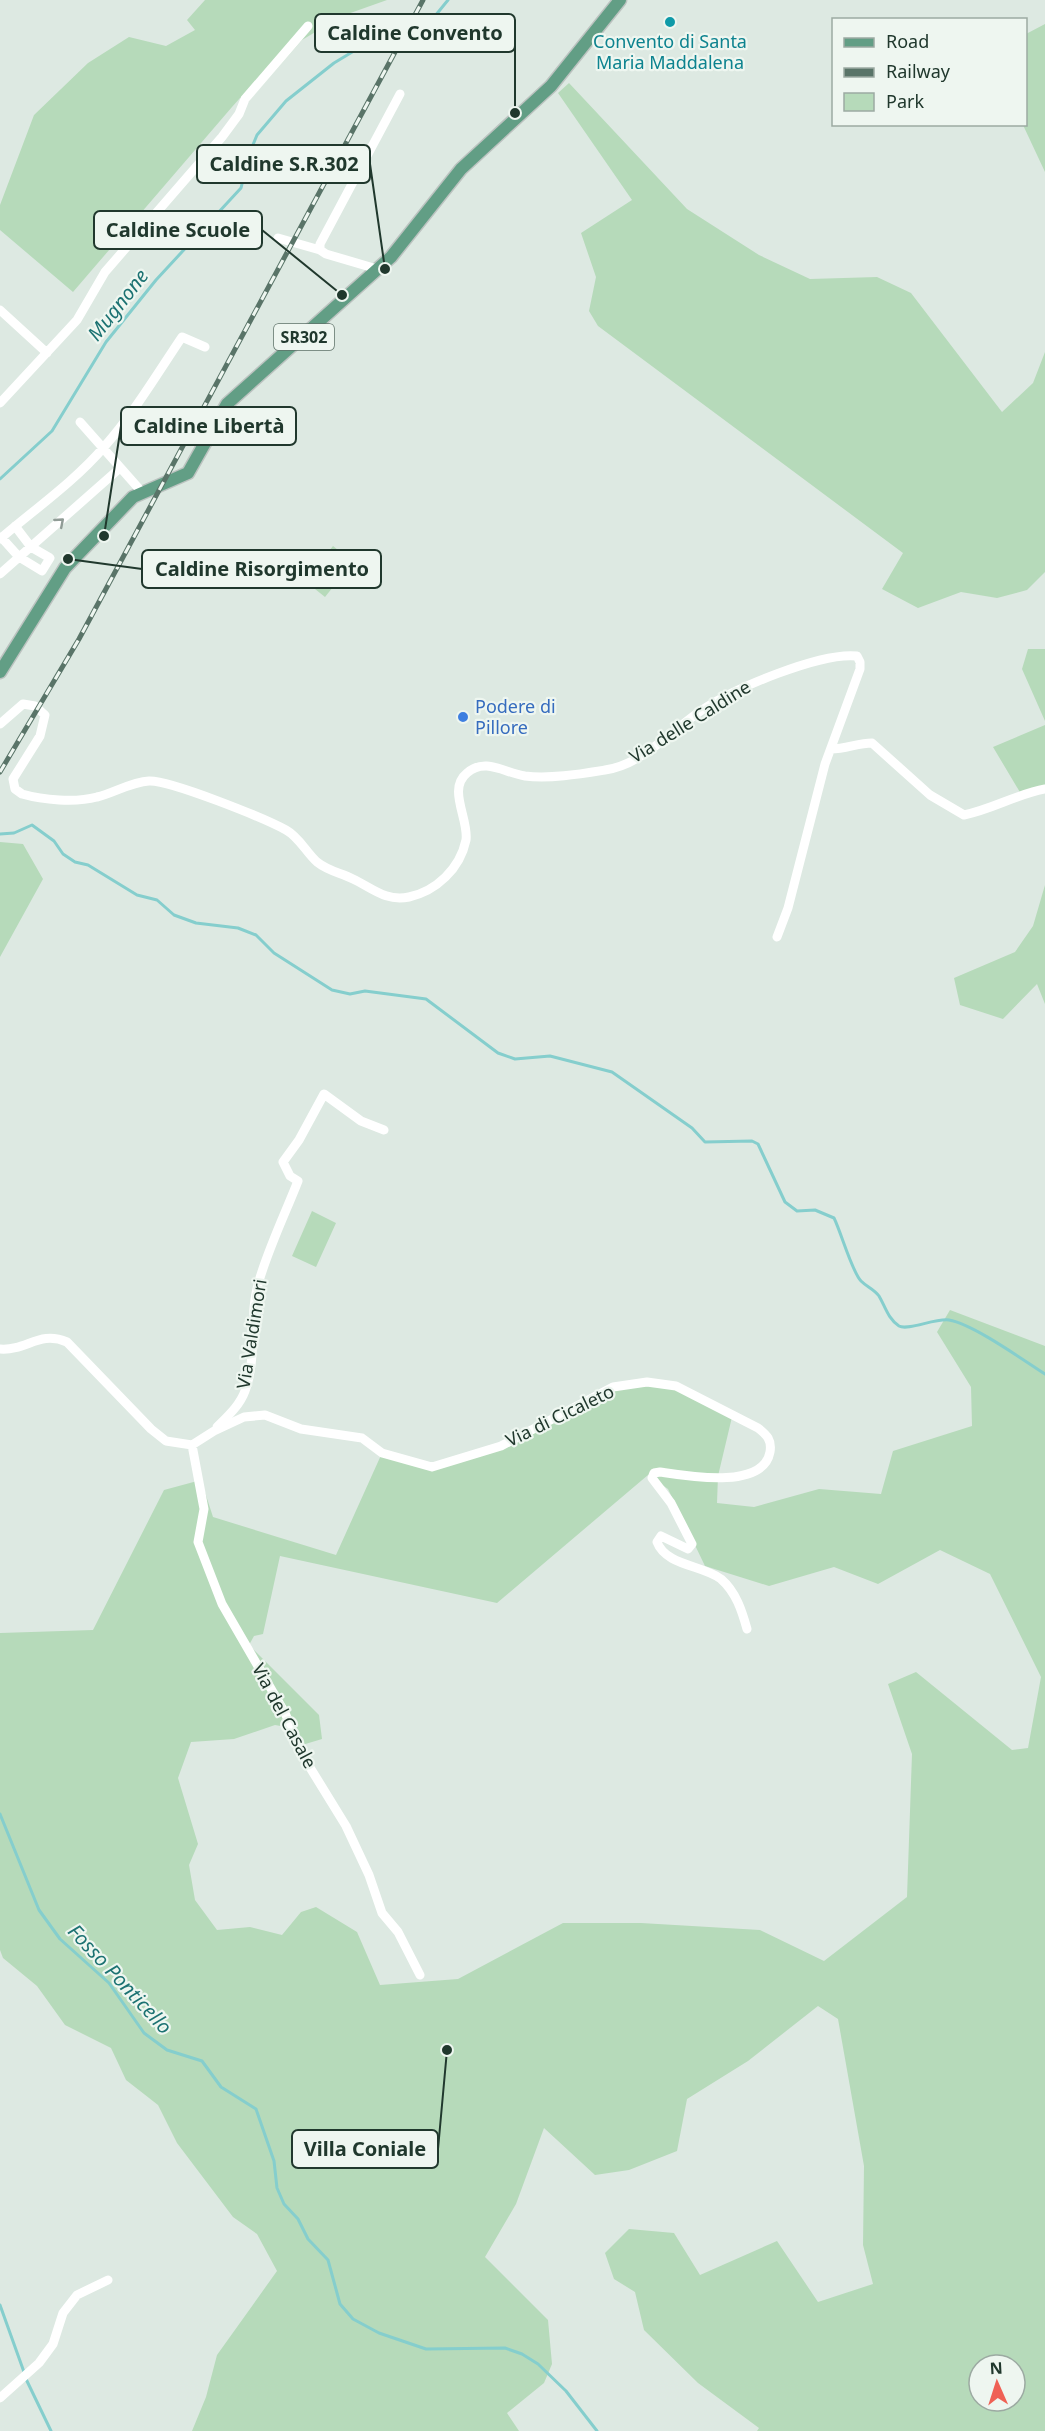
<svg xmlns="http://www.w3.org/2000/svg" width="1045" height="2431" viewBox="0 0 1045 2431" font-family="'Noto Sans',sans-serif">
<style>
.green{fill:#b6daba;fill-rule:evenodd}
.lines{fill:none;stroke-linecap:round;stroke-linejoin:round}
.stream{stroke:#85cecd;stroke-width:3}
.major-casing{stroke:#bcc3c0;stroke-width:15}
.minor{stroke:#fff;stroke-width:9}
.major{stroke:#629e85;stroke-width:12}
.rail-casing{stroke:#597468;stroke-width:5}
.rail{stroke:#eef6f0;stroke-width:3;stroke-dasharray:9;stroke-linecap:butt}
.oneway{stroke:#909c96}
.culture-dot{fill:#0f9aa8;stroke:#eef6f0;stroke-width:2}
.shop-dot{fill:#3f7fe0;stroke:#eef6f0;stroke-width:2}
.labels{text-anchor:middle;stroke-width:4.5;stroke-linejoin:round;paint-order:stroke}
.shield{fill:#eef6f0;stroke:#5e7168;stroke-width:1.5}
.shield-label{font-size:16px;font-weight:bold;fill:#20382d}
.culture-label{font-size:18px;fill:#0d838f;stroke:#eef6f0}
.shop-label{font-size:18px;fill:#366cbe;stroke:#eef6f0;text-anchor:start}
.street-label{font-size:18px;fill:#20382d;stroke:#eef6f0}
.water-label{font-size:20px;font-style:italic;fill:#1c7272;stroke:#eef6f0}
.leader{fill:none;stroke:#20382d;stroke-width:2}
.callout-dot{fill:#20382d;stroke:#eef6f0;stroke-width:2}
.callout{fill:#eef6f0;stroke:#20382d;stroke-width:2}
.callout-label{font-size:20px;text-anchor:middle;font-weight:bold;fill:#20382d}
</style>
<rect width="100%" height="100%" fill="#dde9e2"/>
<path class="green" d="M205,0h182l-45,16 -40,24 -54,62 -8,-4 -8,9 -159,185 -73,-62v-25l34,-90 54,-52 41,-26 37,9 29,-16 -8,-10z
M1045,24v148l-22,-47 3,-1v-90z
M569,83l118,126 72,46 51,24 67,-2 34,16 91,119 31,-29 12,-31v220l-18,18 -30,8 -36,-6 -43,16 -36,-19 21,-36 -305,-227 -9,-15 7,-34 -15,-44 51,-33 -74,-107z
M333,546l20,16 -28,35 -20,-16z
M1028,649h17v72l-23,-52z
M1045,725v62l-24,7 -28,-47z
M0,842l23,2 20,35 -43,78z
M1045,885v119l-8,-20 -34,35 -43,-14 -6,-27 61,-26 18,-26z
M312,1211l24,12 -20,44 -24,-11z
M950,1310l95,36v1085h-288l2,-3 -61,-45 -54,-53 -9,-38 -21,-13 -9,-26 24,-24 45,4 26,42 77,-34 41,61 55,-18 -10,-39 1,-79 -26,-147 -20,-13 -70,55 -61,38 -10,52 -48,19 -34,5 -51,-47 -28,76 -31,53 63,63 4,44 -8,19 -37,30 12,18h-327l14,-34 11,-42 60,-84 -20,-37 -24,-17 -56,-74 -19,-38 -32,-25 -15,-32 -46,-23 -28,-39 -34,-28 -3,-8v-317l93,-3 71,-140 37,-10 12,37 123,38 46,-102 50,14 69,-21 112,-59 63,-1 56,31 -14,59 -1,27 37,4 65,-18 62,5 12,-43 79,-25 -1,-39 -34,-55zM648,1475l20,14 37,77 64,20 65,-19 44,17 62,-34 50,24 51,103 -13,71 -16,2 -96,-78 -28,12 24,70 -5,143 -83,64 -64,-31 -119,-7h-78l-105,56 -78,6 -23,-53 -41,-25 -15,5 -19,23 -32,-8 -33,3 -22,-30 -6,-35 9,-21 -20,-66 13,-36 43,-3 41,-14 11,2 16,18 20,-6 -3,-24 -70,-70 5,-9 9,-2 17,-78 217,47zM979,2365h36v36h-36z"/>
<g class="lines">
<path class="stream" d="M0,479l52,-48 54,-89 50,-62 85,-92 9,-36 7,-17 29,-34 48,-38 43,-26 43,-10 15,-11 13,-16
M0,834l14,-1 18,-8 22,16 9,13 12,8 13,3 49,30 20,5 17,15 22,8 42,5 18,7 18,18 58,37 18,4 15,-3 61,8 72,54 17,6 35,-3 62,16 80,56 13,14 47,-1 6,3 27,58 12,9 18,-1 19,8c7,14 18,54 27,63 6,6 13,8 18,15 6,10 9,23 20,30 9,5 36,-8 50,-6 24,4 74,40 96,54
M0,1814l39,96 21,29 49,44 35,50 23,17 35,11 19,26 35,22 18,52 3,27 7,16 14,15 10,20 20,21 12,44 13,15 26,14 47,16 79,-1 17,6 16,10 28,27 31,40
M0,2305l24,67
M26,2379l25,52"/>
<defs>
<path id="major" d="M0,672l65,-104 68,-71 55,-24 39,-69 164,-147 70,-88 90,-83 69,-86"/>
</defs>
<use href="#major" class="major-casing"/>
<path class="minor" d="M278,238l42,12
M377,269l-51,-15 -6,-4v-6l80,-150
M0,310l47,43
M0,403l77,-83 28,-48 117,-135 17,-23 6,-15 63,-73
M80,422l61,69
M1,537l18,20 23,14 8,-13 -19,-11 -16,-21
M0,539c35,-30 75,-58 104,-92 30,-34 53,-73 78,-110l23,10
M0,574l120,-106
M0,724l23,-20 12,2 10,9 -5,21 -27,43 2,10 7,5c21,6 53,9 75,3 17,-4 34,-15 52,-16 21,-1 115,37 137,49 13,7 20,22 31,32 11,9 24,11 36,17 19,9 33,23 56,18 27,-6 51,-28 57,-57 3,-21 -19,-51 1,-67 18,-16 38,0 58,3 25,3 55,-2 80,-6 37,-5 67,-40 97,-60 31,-21 118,-58 155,-54l3,6v7l-35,95 -37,144 -11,29
M831,749c15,0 27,-6 41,-6l58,52 34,20c29,-6 53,-21 81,-26
M0,1349c27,2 39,-19 67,-7l84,87 15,12 26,4 22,-14 30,-14 21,-2 36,14 61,9 20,15 50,14 69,-21 112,-59 34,-5 29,4 82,42c9,7 14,12 12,24 -7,38 -83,24 -110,20l-6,1 -2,5 19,25 21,41 -4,5 -27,-13 -4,6c9,24 46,23 64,37 15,13 21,32 26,50
M217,1427c11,-11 23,-22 28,-36 13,-35 3,-75 14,-110 10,-34 26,-67 39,-100l-8,-5 -7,-14 16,-22 25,-46 37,27 23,9
M192,1445l12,64 -6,33 24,62 63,109 21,48 40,65 23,49 13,38 16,19 22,43
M0,2398l39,-35 14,-19 10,-31 14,-18 31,-15"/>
<use href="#major" class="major"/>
<defs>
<path id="rail" d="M0,772l79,-133 344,-639"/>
</defs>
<use href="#rail" class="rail-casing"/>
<use href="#rail" class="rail"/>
</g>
<defs><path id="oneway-chevron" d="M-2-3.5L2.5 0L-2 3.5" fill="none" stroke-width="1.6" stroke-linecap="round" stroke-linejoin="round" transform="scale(1.5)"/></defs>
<use class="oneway" href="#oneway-chevron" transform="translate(60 522) rotate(-41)"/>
<circle class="culture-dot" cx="670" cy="22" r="6"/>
<circle class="shop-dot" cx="463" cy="717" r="6"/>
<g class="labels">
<rect class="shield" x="274" y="324" width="60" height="26" rx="4.5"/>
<g class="shield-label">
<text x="304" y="343">SR302</text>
</g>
<g class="culture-label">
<text x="670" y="48">Convento di Santa<tspan x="670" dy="21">Maria Maddalena</tspan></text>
</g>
<g class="shop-label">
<text x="475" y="713">Podere di<tspan x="475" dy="21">Pillore</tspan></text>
</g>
<g class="street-label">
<text transform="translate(690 722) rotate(-32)" y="6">Via delle Caldine</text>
<text transform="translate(252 1334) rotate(-81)" y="6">Via Valdimori</text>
<text transform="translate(560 1416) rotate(-26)" y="6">Via di Cicaleto</text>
<text transform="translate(284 1716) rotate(62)" y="6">Via del Casale</text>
</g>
<g class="water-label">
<text transform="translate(118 305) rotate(-52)" y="7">Mugnone</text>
<text transform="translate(120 1979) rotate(47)" y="7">Fosso Ponticello</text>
</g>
</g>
<path class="leader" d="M515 113L515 33M385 269L370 164M342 295L262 230M104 536L121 426M68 559L142 569M447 2050L438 2149"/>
<g class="callout-dot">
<circle cx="515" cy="113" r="6"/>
<circle cx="385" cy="269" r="6"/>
<circle cx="342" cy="295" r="6"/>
<circle cx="104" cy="536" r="6"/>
<circle cx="68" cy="559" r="6"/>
<circle cx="447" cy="2050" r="6"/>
</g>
<g class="callout">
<rect x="315" y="14" width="200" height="38" rx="6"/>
<rect x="197" y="145" width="173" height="38" rx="6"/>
<rect x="94" y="211" width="168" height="38" rx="6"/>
<rect x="121" y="407" width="175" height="38" rx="6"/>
<rect x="142" y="550" width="239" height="38" rx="6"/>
<rect x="292" y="2130" width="146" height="38" rx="6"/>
</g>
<g class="callout-label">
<text x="415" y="40">Caldine Convento</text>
<text x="284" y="171">Caldine S.R.302</text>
<text x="178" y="237">Caldine Scuole</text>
<text x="209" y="433">Caldine Libertà</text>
<text x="262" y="576">Caldine Risorgimento</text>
<text x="365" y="2156">Villa Coniale</text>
</g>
<rect x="832" y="18" width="195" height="108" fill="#eef6f0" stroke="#9caaa2" stroke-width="1.5"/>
<rect x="844" y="38" width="30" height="9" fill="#629e85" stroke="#9caaa2" stroke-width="1.5"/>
<text x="886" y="48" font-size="18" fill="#20382d">Road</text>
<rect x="844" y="68" width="30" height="9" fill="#597468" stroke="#9caaa2" stroke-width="1.5"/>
<text x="886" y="78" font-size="18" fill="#20382d">Railway</text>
<rect x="844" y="93" width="30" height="18" fill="#b6daba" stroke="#9caaa2" stroke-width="1.5"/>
<text x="886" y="108" font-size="18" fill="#20382d">Park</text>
<g transform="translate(997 2383) rotate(357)"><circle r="28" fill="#eef6f0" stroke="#9caaa2" stroke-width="1.5"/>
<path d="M0-4.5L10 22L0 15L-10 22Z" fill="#ef6155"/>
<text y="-9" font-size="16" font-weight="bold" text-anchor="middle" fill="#20382d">N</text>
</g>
</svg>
